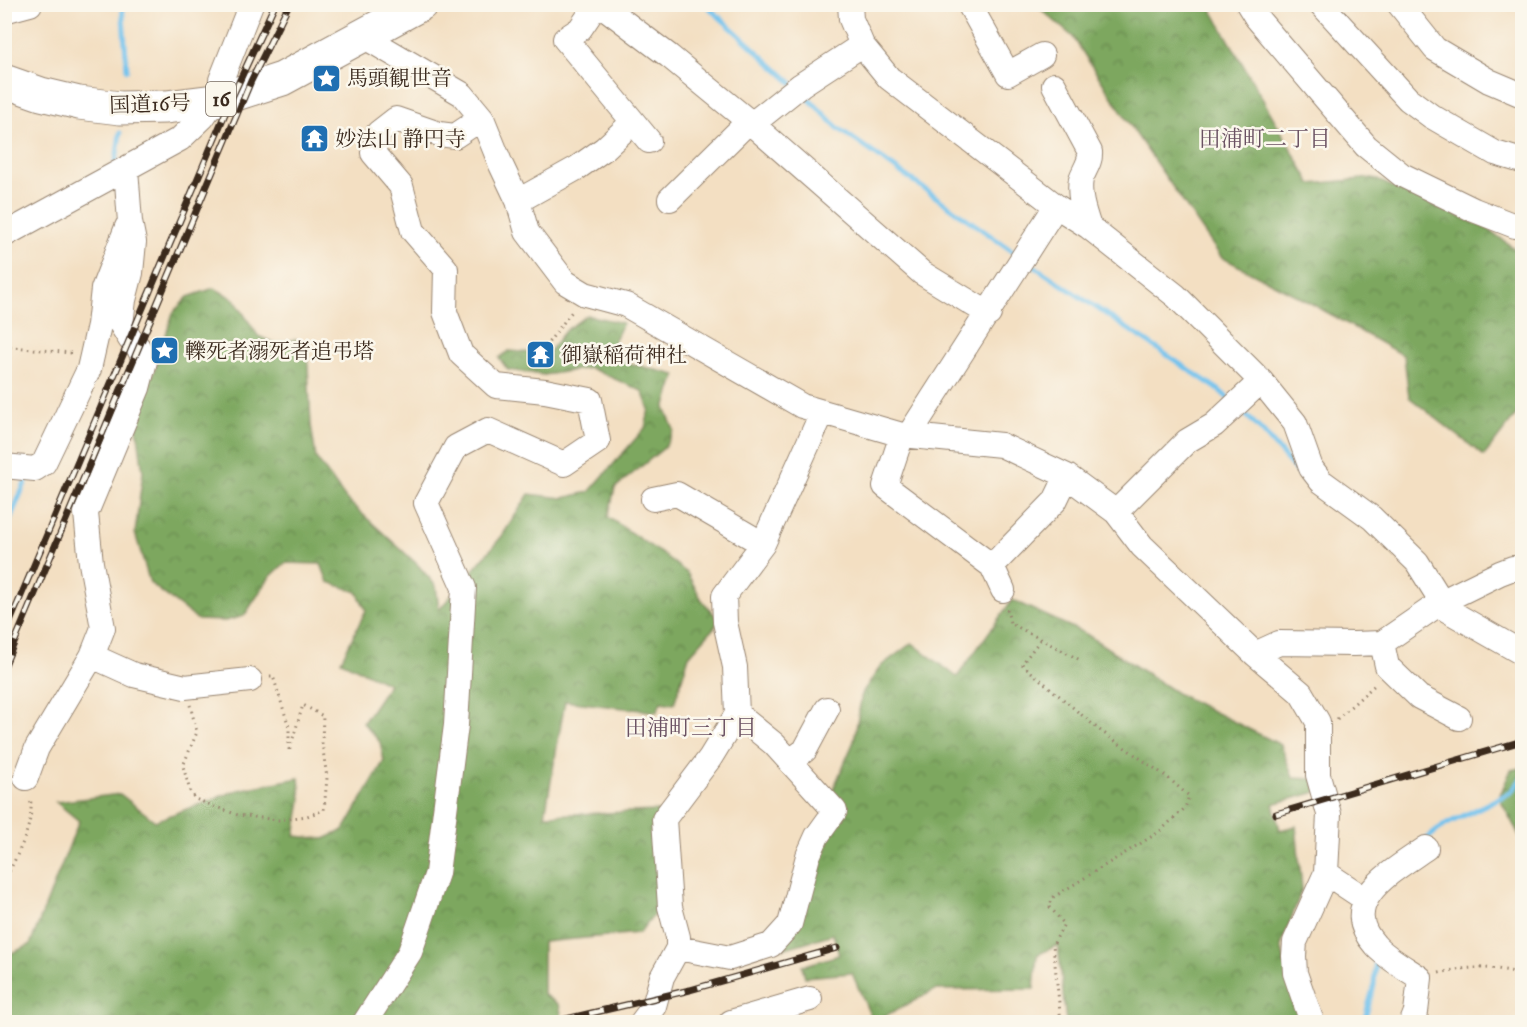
<svg xmlns="http://www.w3.org/2000/svg" width="1527" height="1027" viewBox="0 0 1527 1027" font-family="'IM FELL DW Pica','Noto Serif JP',serif">
<style>
.forest{fill:url(#forest-crowns);stroke:#5c683e;stroke-width:1.5}
.lines{fill:none;stroke-linecap:round;stroke-linejoin:round}
.stream{stroke:#72c2ed;stroke-width:5}
.minor-casing{stroke:#978470;stroke-width:26}
.highway-casing{stroke:#978470;stroke-width:35}
.path{stroke:#978470;stroke-width:3;stroke-dasharray:1.5 4.5;stroke-linecap:butt}
.minor{stroke:#fff;stroke-width:24}
.highway{stroke:#fff;stroke-width:33}
.rail-casing{stroke:#3b2a1e;stroke-width:7}
.rail{stroke:#fbf7ec;stroke-width:4.5;stroke-dasharray:14;stroke-linecap:butt}
.labels{text-anchor:middle;stroke-width:5;stroke-linejoin:round;paint-order:stroke}
.shield{fill:#fbf7ec;stroke:#75685c;stroke-width:1.5}
.shield-label{font-size:20px;font-weight:bold;fill:#3b2a1e}
.poi-label{font-size:21px;fill:#3b2a1e;stroke:#fbf7ec;text-anchor:start}
.street-label{font-size:21px;fill:#3b2a1e;stroke:#fbf7ec}
.neighbourhood-label{font-size:22px;fill:#6a5162;stroke:#fbf7ec}
</style>
<defs>
<pattern id="forest-crowns" width="20" height="18" patternUnits="userSpaceOnUse" patternTransform="scale(1.5)"><rect width="20" height="18" fill="#7da75f"/><path d="M2 6a3 3 0 1 1 6 0M12 15a3 3 0 1 1 6 0" fill="none" stroke="#68884e"/></pattern>
</defs>
<rect width="100%" height="100%" fill="#fbf7ec"/>
<filter id="ink" filterUnits="userSpaceOnUse"><feTurbulence type="fractalNoise" baseFrequency=".0167" numOctaves="2"/><feDisplacementMap in="SourceGraphic" scale="12" xChannelSelector="R" yChannelSelector="G"/><feConvolveMatrix kernelMatrix="1 2 1 2 8 2 1 2 1" color-interpolation-filters="sRGB"/></filter>
<filter id="wash" filterUnits="userSpaceOnUse"><feTurbulence type="fractalNoise" baseFrequency=".008" numOctaves="4" result="noise"/><feDisplacementMap in="SourceGraphic" scale="24" xChannelSelector="R" yChannelSelector="G"/><feGaussianBlur stdDeviation="1.35" result="paint"/><feColorMatrix in="noise" values="0 0 0 0 0 0 0 0 0 0 0 0 0 0 0 0 0 1.4 0 .05"/><feComposite in="paint" operator="in"/></filter>
<g filter="url(#wash)">
<rect width="100%" height="100%" fill="#f3dfc2"/>
<path class="forest" d="M1036,5h173l102,179 62,-6 115,51 27,20 7,2v156l-38,49 -75,-59 -5,-41 -97,-55 -86,-44 -83,-120 -65,-100z
M214,288l20,11 24,37 18,8 20,-5 11,8 4,78 5,33 30,41 71,65 19,22 3,24 63,-74 27,-42 34,4 26,-6 56,-64 4,-19 -7,-18 -52,-23 -46,7 -36,-5 -9,-12 10,-7 38,3 18,-23 22,-16 36,8 -11,23 8,15 56,14 -11,33 9,22 -9,17 -50,41 -7,29 57,39 22,17 15,27 18,21 -31,35 -15,48 -13,-2 -4,10 -92,-11 -20,114 113,-4 5,92 -24,30 -96,9v52l16,11 4,17h-558v-66l25,-11 49,-124 -23,-19 64,-8 35,27 83,-31 61,-12 2,22 -6,36 29,3 20,-9 40,-69 -4,-19 -17,-19 26,-39 -48,-23 25,-51 -9,-18 -29,-10 -7,-18 -36,-1 -16,15 -25,38 -19,5 -27,-1 -48,-37 -15,-50 8,-61 -8,-59 19,-41 19,-59 15,-16z
M1012,600l74,34 92,60 103,51 12,33 20,1 4,13 -44,12 7,26 16,-4 6,63 -21,57 20,76h-235l-8,-77 -21,10 -3,34 -99,1 -62,32 -21,-49 -47,4 -3,-11 37,-11 -6,-21 -50,15 49,-157 22,-51 8,-48 19,-27 31,-23 45,34z
M1522,768v73l-23,-44 12,-27z"/>
<g class="lines">
<path class="stream" d="M122,4l5,66
M705,4l87,79
M803,93l35,35 180,127
M115,168l5,-35
M1028,262l191,128 12,11
M1240,409l23,23 42,49 8,6
M4,533l25,-59
M1424,841l19,-15 68,-34 11,-14
M1364,1022l10,-37 2,-28"/>
</g>
</g>
<g filter="url(#ink)">
<g class="lines">
<defs>
<path id="minor" d="M597,4l-17,25 -15,10 84,102
M600,4l69,52 83,68 170,149 67,41
M850,4l1,15 11,26 27,33 167,128 33,21 87,69 85,85 34,42 16,45 10,13 51,37 45,44 30,48 75,43
M969,4l39,70 34,-19
M1248,4l8,13 110,129 36,29 72,35 41,16h7
M1321,4l87,95 23,17 64,37 27,8
M1399,4l36,45 54,32 33,14
M4,11l26,-7
M363,36l99,58 20,24 19,47 17,36 9,31 38,50 20,12 41,11 176,101 100,29 99,10 66,31 49,36 26,34 113,108 46,39 17,29v53l11,39 -3,59 -31,69 -1,14 1,17 17,49
M221,80l30,-76
M1054,85l36,67c1,10 -6,18 -9,27 -3,16 3,33 8,48
M752,124l49,-39 61,-40
M670,199l78,-77
M518,201l59,-33 27,-19 29,-27
M4,235l176,-96 23,-22 11,-16
M902,435l-17,51 107,80
M909,435l147,-229
M4,466l31,3 9,-6 45,-94 10,-44 4,-36 24,-62
M653,499l24,-5 86,50
M1116,512l71,-71 27,-16 47,-44
M1003,590l-11,-24 63,-65 12,-25
M1382,643l5,23 32,31 40,21
M1255,654l24,-11 75,1 28,-1 61,-42 57,-28 13,-5 9,2
M92,656l42,19 51,12 65,-7
M791,761l14,-11 22,-41
M26,778l11,-30 55,-92 11,-28 -12,-65 -5,-50 52,-125 7,-27 -7,-14 -8,-8 -9,-15 3,-24 7,-27 3,-31 -4,-20 -4,-53
M1326,873l39,26
M678,948l52,10 41,-13 19,-21 18,-68 9,-20 18,-25 -61,-67 -37,-30
M365,1022l45,-70 27,-79 19,-148 8,-137 -38,-85 30,-56 32,-17 76,34 34,-23 -8,-41 -45,-9 -49,-5 -35,-32 -16,-42 1,-43 -33,-38 -12,-45 -28,-33 5,-20 18,-14 43,15 16,2 27,-18
M642,1022l12,-16 8,-29 16,-29v-11l-8,-30 -6,-88 46,-61 27,-44 -2,-47 -10,-45 -1,-26 39,-52 59,-131
M731,1022l79,-23
M1412,1022l4,-10 4,-34c-13,-9 -35,-21 -45,-33 -40,-44 20,-75 51,-97"/>
<path id="highway" d="M4,81l37,13 38,9 41,5 46,-1 48,-6 68,-22 139,-75"/>
</defs>
<use href="#minor" class="minor-casing"/>
<use href="#highway" class="highway-casing"/>
<path class="path" d="M4,346l67,7
M545,347l28,-37
M1007,609l3,14 72,38
M1040,640l-18,24 76,65 69,48 22,19 -4,12 -26,24 -107,66 -2,9 14,17 -11,21 8,77
M190,705l7,27 -14,34 7,25 5,8 43,16 40,5 29,-4 17,-6 3,-32 -5,-35 1,-27 -20,-11 -14,47v-25l-16,-51h-4
M1337,719l40,-36
M4,882c11,-23 32,-59 26,-84
M1439,973c31,-7 53,-7 83,1"/>
<use href="#minor" class="minor"/>
<use href="#highway" class="highway"/>
<defs>
<path id="rail" d="M4,636l229,-541 42,-91
M4,667l247,-586 38,-77
M1276,814l246,-73
M562,1020l128,-30 147,-42"/>
</defs>
<use href="#rail" class="rail-casing"/>
<use href="#rail" class="rail"/>
</g>
</g>
<defs>
<symbol id="sight-square" viewBox="-11 -11 22 22"><rect x="-9" y="-9" width="18" height="18" rx="4" fill="#1f6fb2" stroke="#fbf7ec"/><path d="M0-6L1.8-2.2L6-1.7L2.9 1.2L3.7 5.4L0 3.3L-3.7 5.4L-2.9 1.2L-6-1.7L-1.8-2.2Z" fill="#fff"/></symbol>
<symbol id="temple-square" viewBox="-11 -11 22 22"><rect x="-9" y="-9" width="18" height="18" rx="4" fill="#1f6fb2" stroke="#fbf7ec"/><path d="M0-6L5-2H3V0L6.5 2.5H4V6H1.5V3h-3V6H-4V2.5H-6.5L-3 0V-2H-5Z" fill="#fff"/></symbol>
</defs>
<g fill-rule="evenodd">
<use href="#sight-square" x="310" y="62" width="33" height="33"/>
<use href="#temple-square" x="298" y="122" width="33" height="33"/>
<use href="#sight-square" x="148" y="334" width="33" height="33"/>
<use href="#temple-square" x="524" y="338" width="33" height="33"/>
</g>
<g class="labels">
<rect class="shield" x="206" y="82" width="30" height="34" rx="4.5"/>
<g class="shield-label">
<text x="221" y="106">16</text>
</g>
<g class="poi-label">
<text x="347" y="85">馬頭観世音</text>
<text x="335" y="146">妙法山 静円寺</text>
<text x="185" y="358">轢死者溺死者追弔塔</text>
<text x="561" y="362">御嶽稲荷神社</text>
</g>
<g class="street-label">
<text transform="translate(150 104) rotate(-2)" y="7">国道16号</text>
</g>
<g class="neighbourhood-label">
<text x="1265" y="146">田浦町二丁目</text>
<text x="691" y="735">田浦町三丁目</text>
</g>
</g>
<rect width="1527" height="1027" fill="none" stroke="#fbf7ec" stroke-width="24"/>
</svg>
